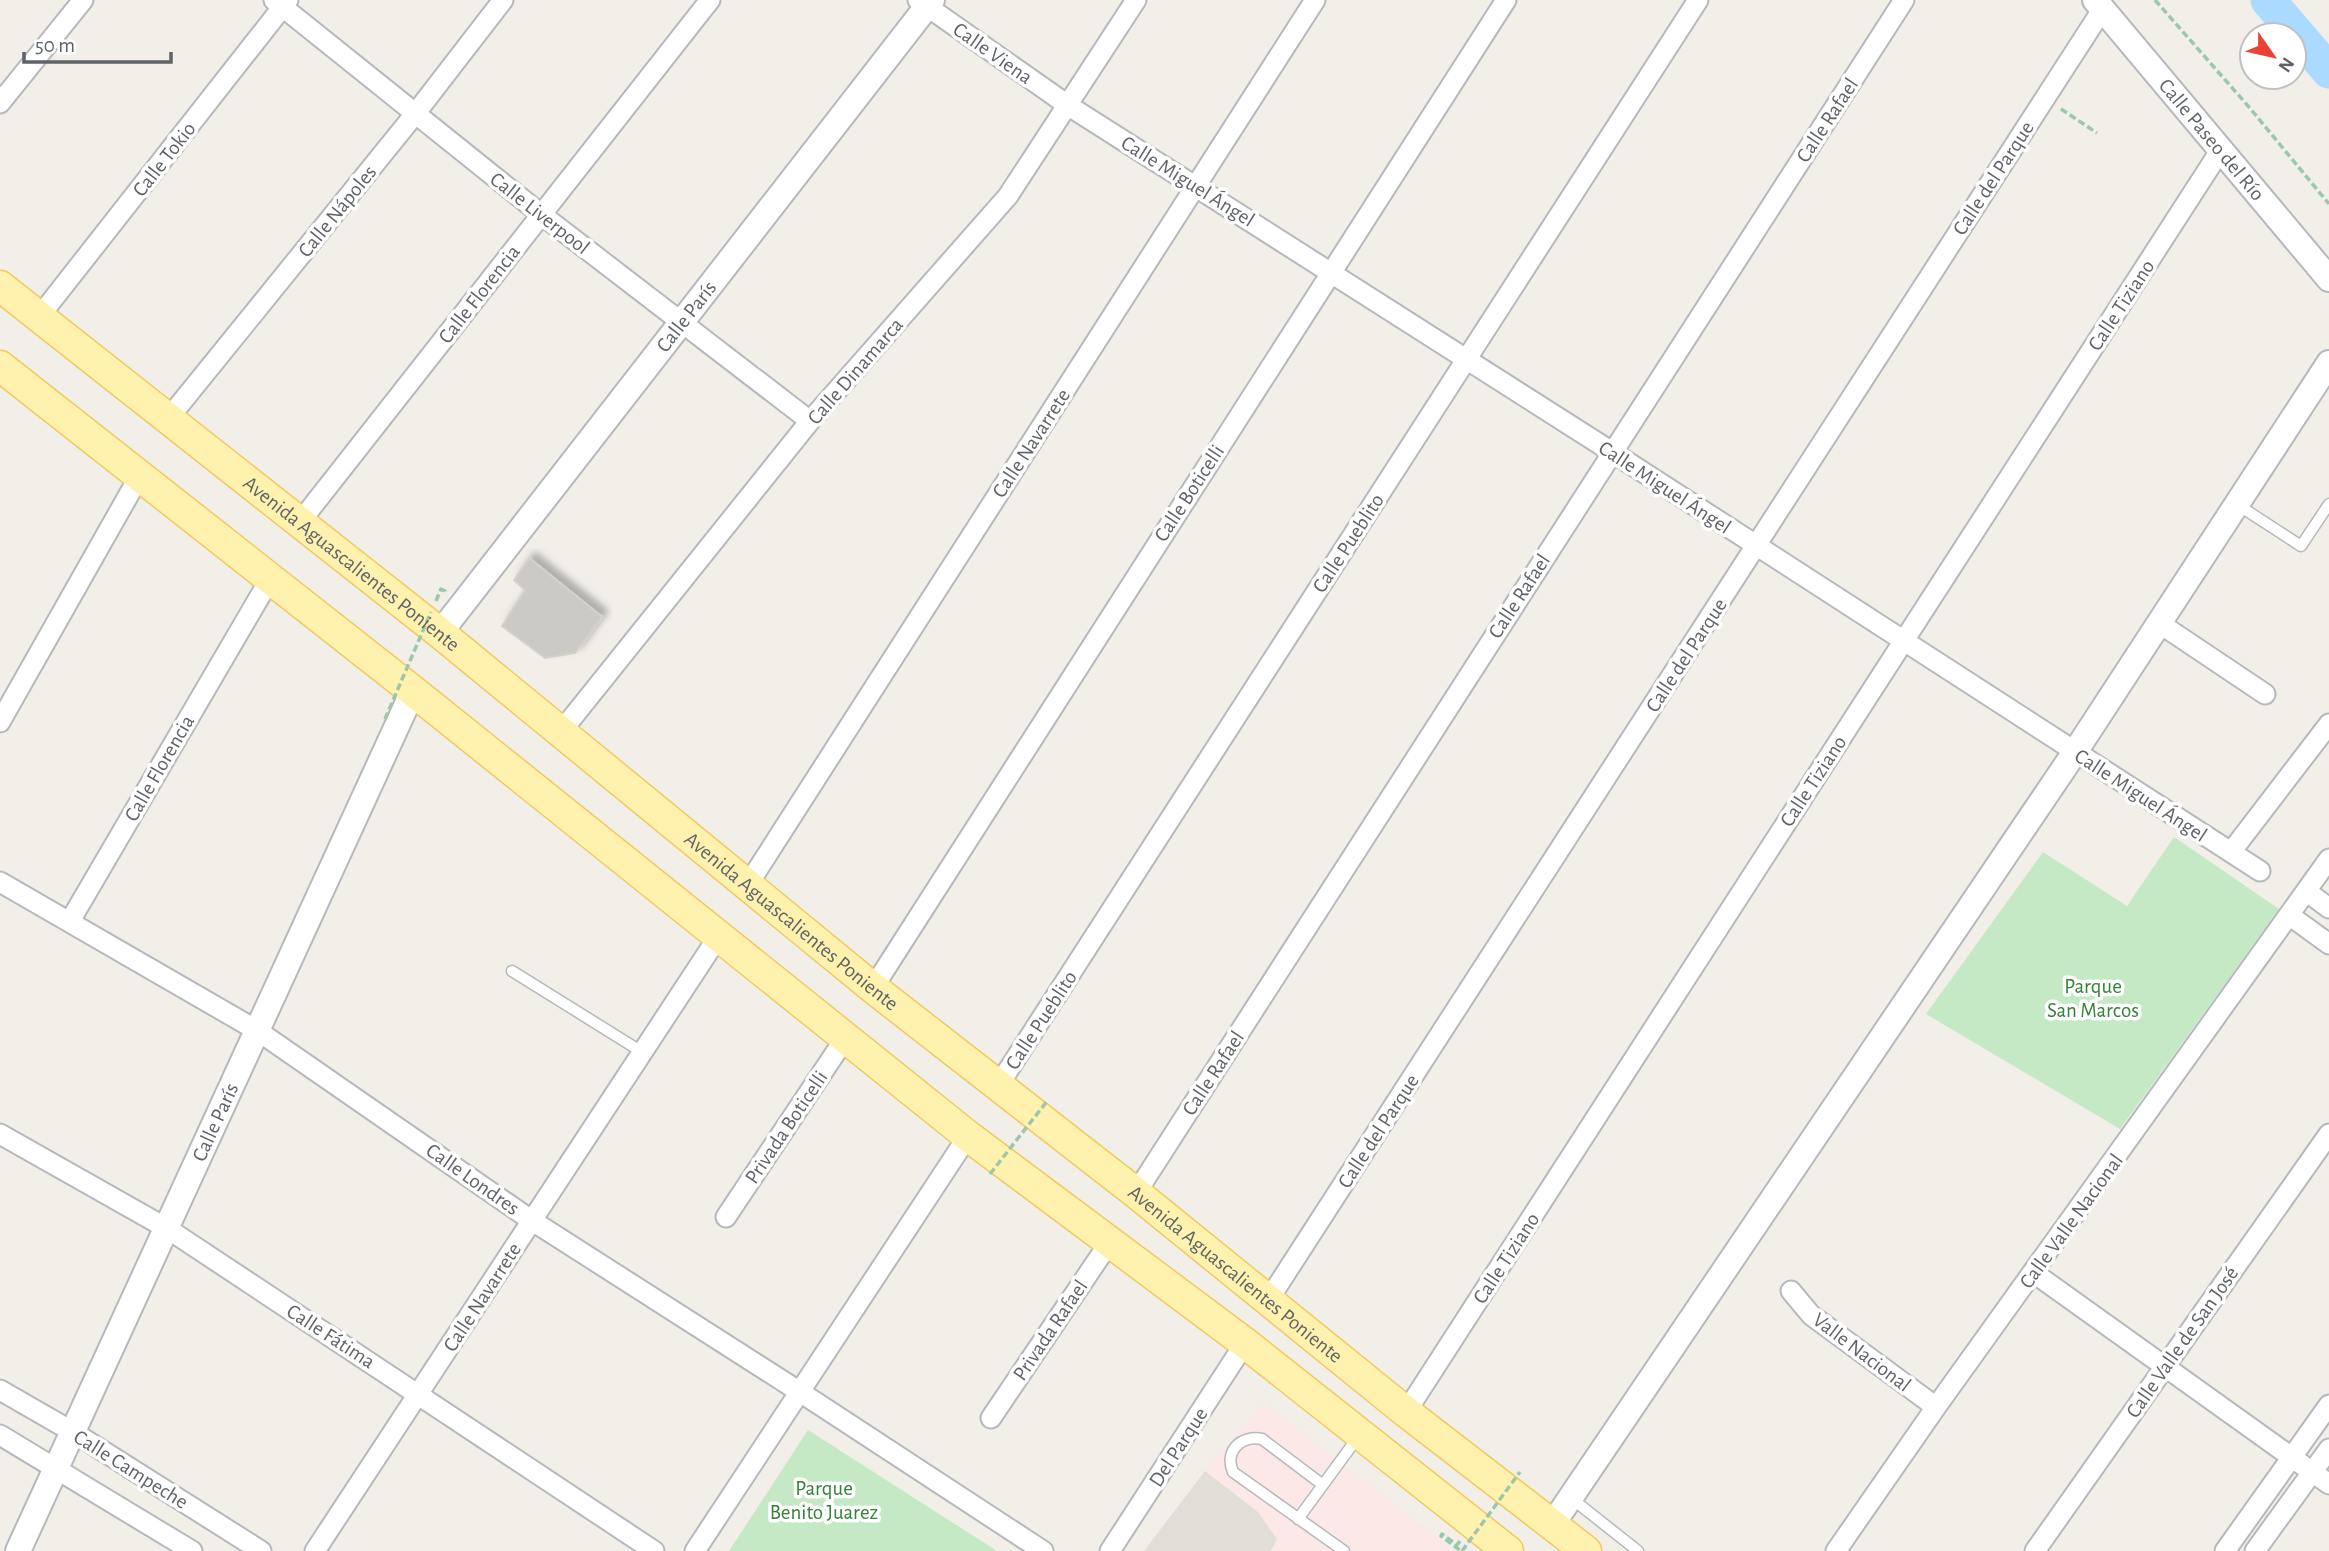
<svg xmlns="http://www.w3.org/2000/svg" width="2329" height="1551" viewBox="0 0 2329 1551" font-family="'Alegreya Sans',sans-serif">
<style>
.education{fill:#e1ded6}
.medical{fill:#fce8e6}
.green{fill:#c5e8c5}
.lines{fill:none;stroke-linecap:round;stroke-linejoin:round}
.river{stroke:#aadaff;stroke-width:35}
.building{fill:#cccac5;stroke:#d6d1c6;stroke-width:2;filter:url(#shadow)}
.service-casing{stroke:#b5b8bc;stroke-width:13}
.minor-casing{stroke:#b5b8bc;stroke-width:23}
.tertiary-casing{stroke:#b5b8bc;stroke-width:28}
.primary-casing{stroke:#f2c960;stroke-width:33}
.path{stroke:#9cc7a9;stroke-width:3.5;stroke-dasharray:7 3.5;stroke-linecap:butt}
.service{stroke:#fff;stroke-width:10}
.minor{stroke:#fff;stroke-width:19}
.tertiary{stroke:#fff;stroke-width:24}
.primary{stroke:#fff2af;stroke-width:30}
.path-bridge{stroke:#9cc7a9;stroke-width:3.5;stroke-dasharray:7 3.5;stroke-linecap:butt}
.labels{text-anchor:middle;stroke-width:7;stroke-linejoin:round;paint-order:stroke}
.street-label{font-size:21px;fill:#5f6368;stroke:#fff}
.park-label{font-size:21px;fill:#348238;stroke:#fff}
</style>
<defs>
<filter id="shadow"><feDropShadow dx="6" dy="-6" stdDeviation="3.5" flood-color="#0004"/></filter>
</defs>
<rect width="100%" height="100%" fill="#f1efe8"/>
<path class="education" d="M1205,1471l53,40 20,29 -7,11h-127z"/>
<path class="medical" d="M1264,1403l190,148h-183l6,-12 -19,-27 -53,-41z"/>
<path class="green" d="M2174,837l105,72 -159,220 -194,-115 117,-162 84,54z
M808,1430l189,121h-268z"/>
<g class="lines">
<path class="river" d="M2268,0l61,71"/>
</g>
<path class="building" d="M529,558l73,59 -27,36 -30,5 -43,-32 23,-36 -11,-10z"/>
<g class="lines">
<defs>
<path id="service" d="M2238,505l63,41 28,-42
M512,971l130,81
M1323,1485l-61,-46c-21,-4 -38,12 -29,33l111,79
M1571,1498l67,53
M1298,1519l60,-82"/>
<path id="minor" d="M274,0l268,215 268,206
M918,0l151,106 543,346 648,419
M0,103l83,-103
M39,317l249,-317
M168,419l247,-305 88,-114
M300,522l410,-522
M2159,623l106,71
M0,722l140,-247
M560,733l250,-312 198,-225 128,-196
M2231,852l98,-128
M0,882l258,149 273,189 269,172 243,159
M747,886l568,-886
M2306,891l23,17
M2289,915l40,29
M70,921l200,-342
M873,988l633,-988
M998,1086l700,-1086
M0,1134l168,95 486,322
M1136,1193l768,-1193
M726,1217l120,-180
M2034,1273l295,211
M1791,1291l20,24 125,92
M1269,1299l833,-1289
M0,1390l73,42 188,119
M1406,1412l814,-1261
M991,1418l118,-175
M0,1435l192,116
M315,1551l403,-614
M695,1551l273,-415
M1110,1551l135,-208
M1836,1551l100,-144 393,-548
M2035,1551l294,-417
M2225,1551l104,-146
M2255,1551l74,-102"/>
<g id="tertiary">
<path id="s1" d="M2095,0l234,279"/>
<path id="s2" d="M440,633l492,-633"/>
<path d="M1552,1525l523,-773 254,-389"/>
<path id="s3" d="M18,1551l395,-860"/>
</g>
<g id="primary">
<path id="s4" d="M0,286l440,347 433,355 263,205 270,219 180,139"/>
<path d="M0,366l413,325 555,445 277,207 263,208"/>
</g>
</defs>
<use href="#service" class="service-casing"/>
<use href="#minor" class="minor-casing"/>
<use href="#tertiary" class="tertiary-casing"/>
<use href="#primary" class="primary-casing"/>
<path class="path" d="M2155,0l94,107 80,97
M2061,109l36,24
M436,601l5,-12 4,2 -1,2
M1460,1541l-3,4 -15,-11 -1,2 20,15"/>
<use href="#service" class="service"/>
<use href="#minor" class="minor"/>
<use href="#tertiary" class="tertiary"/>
<use href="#primary" class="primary"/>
<path class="path-bridge" d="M385,719l46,-107
M990,1174l58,-74
M1462,1551l58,-79"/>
</g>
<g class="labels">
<g class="street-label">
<text transform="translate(993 53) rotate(35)" y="7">Calle Viena</text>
<text transform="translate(1827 120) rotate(-57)" y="7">Calle Rafael</text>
<text dy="7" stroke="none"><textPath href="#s1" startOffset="182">Calle Paseo del Río</textPath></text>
<text transform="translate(164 159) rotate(-52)" y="7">Calle Tokio</text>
<text transform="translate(1993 178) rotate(-57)" y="7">Calle del Parque</text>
<text transform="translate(1188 181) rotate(32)" y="7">Calle Miguel Ángel</text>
<text transform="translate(337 211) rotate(-51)" y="7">Calle Nápoles</text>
<text transform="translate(540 213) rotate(38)" y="7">Calle Liverpool</text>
<text transform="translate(479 294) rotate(-52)" y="7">Calle Florencia</text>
<text transform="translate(2121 305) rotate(-57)" y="7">Calle Tiziano</text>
<text dy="7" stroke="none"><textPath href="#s2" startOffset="401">Calle París</textPath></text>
<text transform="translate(855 371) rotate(-49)" y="7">Calle Dinamarca</text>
<text transform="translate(1031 443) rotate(-57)" y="7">Calle Navarrete</text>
<text transform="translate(1665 487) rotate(33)" y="7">Calle Miguel Ángel</text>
<text transform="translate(1189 493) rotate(-57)" y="7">Calle Boticelli</text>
<text transform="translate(1348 543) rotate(-57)" y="7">Calle Pueblito</text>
<text dy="7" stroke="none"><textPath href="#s4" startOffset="448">Avenida Aguascalientes Poniente</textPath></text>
<text transform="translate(1519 596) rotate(-57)" y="7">Calle Rafael</text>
<text transform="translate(1686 655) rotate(-57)" y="7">Calle del Parque</text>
<text transform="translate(159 768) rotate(-60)" y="7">Calle Florencia</text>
<text transform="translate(1813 781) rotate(-57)" y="7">Calle Tiziano</text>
<text transform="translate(2141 795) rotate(33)" y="7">Calle Miguel Ángel</text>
<text dy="7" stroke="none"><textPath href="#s4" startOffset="1015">Avenida Aguascalientes Poniente</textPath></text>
<text transform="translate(1041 1020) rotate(-57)" y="7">Calle Pueblito</text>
<text transform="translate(1213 1073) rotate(-57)" y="7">Calle Rafael</text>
<text dy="7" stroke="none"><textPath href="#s3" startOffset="472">Calle París</textPath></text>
<text transform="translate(786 1127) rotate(-56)" y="7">Privada Boticelli</text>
<text transform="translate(1378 1131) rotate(-57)" y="7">Calle del Parque</text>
<text transform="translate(473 1179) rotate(35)" y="7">Calle Londres</text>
<text transform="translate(2071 1221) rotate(-54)" y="7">Calle Valle Nacional</text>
<text transform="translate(1506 1258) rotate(-57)" y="7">Calle Tiziano</text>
<text dy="7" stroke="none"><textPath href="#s4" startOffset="1582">Avenida Aguascalientes Poniente</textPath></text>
<text transform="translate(482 1297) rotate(-57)" y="7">Calle Navarrete</text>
<text transform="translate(1050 1330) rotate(-56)" y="7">Privada Rafael</text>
<text transform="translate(331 1336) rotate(33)" y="7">Calle Fátima</text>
<text transform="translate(2182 1342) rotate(-55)" y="7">Calle Valle de San José</text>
<text transform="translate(1862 1352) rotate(37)" y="7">Valle Nacional</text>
<text transform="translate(1178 1447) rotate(-57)" y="7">Del Parque</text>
<text transform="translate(131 1469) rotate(32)" y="7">Calle Campeche</text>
</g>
<g class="park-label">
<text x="2093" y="993">Parque<tspan x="2093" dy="24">San Marcos</tspan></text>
<text x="824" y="1495">Parque<tspan x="824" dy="24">Benito Juarez</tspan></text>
</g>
</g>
<g transform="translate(2273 56) rotate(124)"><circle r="33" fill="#ffffff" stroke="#bfc1c3" stroke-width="2"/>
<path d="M0-5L12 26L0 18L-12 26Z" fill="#ea4335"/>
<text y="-10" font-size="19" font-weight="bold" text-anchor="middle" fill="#5f6368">N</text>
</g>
<path d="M24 52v10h147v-10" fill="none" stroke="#5f6368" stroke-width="3.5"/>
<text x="35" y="52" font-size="21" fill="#5f6368" stroke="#ffffff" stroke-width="5" paint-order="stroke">50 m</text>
</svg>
